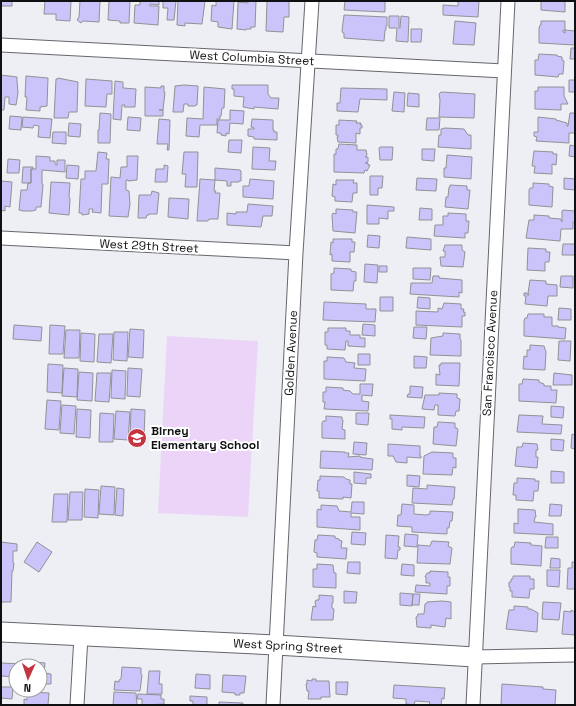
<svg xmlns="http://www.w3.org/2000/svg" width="576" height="706" viewBox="0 0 576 706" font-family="'Space Grotesk',sans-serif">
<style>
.green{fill:#ebd4f8}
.building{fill:#cbc4fa;stroke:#919196}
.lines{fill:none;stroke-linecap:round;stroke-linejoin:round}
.street-casing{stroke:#65676c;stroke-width:15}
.secondary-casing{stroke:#65676c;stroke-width:21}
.street{stroke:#fff;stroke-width:13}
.secondary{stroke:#fff;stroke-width:19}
.labels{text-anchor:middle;stroke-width:4;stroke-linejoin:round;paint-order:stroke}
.street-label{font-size:12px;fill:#0f1012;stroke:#fff}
.poi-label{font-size:12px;font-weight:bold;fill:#0f1012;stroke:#fff;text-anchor:start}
</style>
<rect width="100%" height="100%" fill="#edeff5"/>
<path class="green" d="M167,336l91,5 -10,176 -90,-4z"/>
<path class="building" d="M1,1h11v5h-11z
M45,1h26l-1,20 -14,-1v-6h-12z
M80,1h20l-1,21 -16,-1 -2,2 -4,-3 2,-3z
M109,1h23h-2l-1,22h-9v-2l-12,-1z
M140,1h19v4l-9,-1v2h9l-1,19 -24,-2 1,-18h5z
M163,1h13l-2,19h-7l1,-12h-5z
M178,1h27l-3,23 -17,-1v3l-8,-1z
M216,1h18l-2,28 -14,-2v-5l-7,-1 1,-16 4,1z
M248,1h8l-1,26h-4v2h-5v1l-9,-1 1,-27 10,1z
M267,1h22v16h-5l-1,15 -17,-1z
M345,1h40v11l-41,-2z
M458,1h21l-1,16 -35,-2v-10l15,1z
M541,1h24v11l-24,-2z
M344,15l43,2v9h-1v4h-1l-1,11 -40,-3v-5h-1l-1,-2z
M389,16h10v12h1l1,-12 8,1 -1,25 -12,-1 1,-13h-8z
M455,21l21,2 -2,22 -21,-1z
M541,21h24v9h-2v2l2,1v-3l10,1v14l-36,-2v-15l1,-3h1z
M411,29h11l-1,13h-10z
M571,48h4v11h-5z
M539,54l18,1v1l5,1v3l2,1 -1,13h-4l-1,3 -23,-2v-15h3z
M1,75l16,2v4l1,12 -2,12 -7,-1v-7h-4l-1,13h-3z
M26,76l22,2 -1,28 -7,1v4l-14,-1 1,-13h-2z
M58,78l20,4 -1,30h-8l-1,6h-14l2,-39h2z
M86,79l26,2v13h-5l-1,13 -21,-1z
M569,80h6v12h-6z
M115,81l8,1v6l13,1 -1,18h-11l1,-2h-3l-1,15 -8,-1z
M184,85l14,1 -1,19h-1l-1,1h-7v-2h-4l-1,8h-10l2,-26z
M232,85h36v9l3,4h8l-1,11 -24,-2v2l-11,-2 1,-10 -10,-1v-7h-2z
M161,86h3v6h1l-2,18h-4h4v6h-18v-29l16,1z
M204,87l21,2 -1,19h-2l-1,8h-1v3h-3v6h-17l-1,12 -13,-1 1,-18 16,1z
M538,87h26v9l4,8h-7v6l-26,-1v-18h3z
M341,88l46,1v11l-27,-1 -2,13 -21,-1v-8h3z
M394,92l11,1 -1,19 -12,-1z
M441,92l34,2 -1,24 -35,-1 1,-17 -1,-6z
M408,93l11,1v13l-12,-1z
M230,110l14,1 -1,13 -13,-1 -1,11 -3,-1v3l-5,-1v-2h-4l1,-13h12z
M100,113l11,1 -1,29h-12v-13h1z
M570,113h5v20h-6v10l-33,-2 1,-4 -3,-1v-4h4v-15l18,2v1l11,3v3h1z
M10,116l12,1 -1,13 -12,-1z
M23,117l29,2 -2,19 -12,-1 1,-11 -5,-1 -1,3 -11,-1z
M128,117l13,1 -1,13 -13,-1z
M427,118h13l-1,12h-13z
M159,119l11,1 -1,30h-2l1,-6h-11z
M252,119l21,1v10h1v2h3v8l-23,-1v-2l-6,-1v-7h6v-1l-3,-1z
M339,120l18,1 -1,2h5l-1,2h2v3h-2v6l-4,-1v10l-18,-1 -1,-5h1v-2h-2v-10h3z
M69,123l12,1 -1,13 -12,-1z
M445,128l19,1 4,6h3v14l-33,-2 1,-12h2v-6z
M53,132h13v12l-14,-1z
M229,140h13l-1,13 -13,-1z
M339,144l18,1v5h9l1,5 -2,2h3v5l-3,1h3v2h2l-3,6 -2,-1 -1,3 -30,-1v-18h2v-5h2z
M570,145l5,1v11l-6,-1z
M253,147l17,1 -1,13h7l-1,9 -23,-1z
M380,147h13l-1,13h-12l-1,-12z
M422,149h13l-1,12 -12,-1z
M534,151l19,1v2h4l-1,11 -4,-1v10l-18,-1 1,-7h-3z
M98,152l9,1 -1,6h3l-1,25h-6l-1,29 -9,-1 1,-3h-4v5l-7,1v-2h-3l2,-34h4v-8h11z
M184,152h14l-1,35h-12l1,-13h-4z
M447,155l25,2 -1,22 -27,-2v-9h2z
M36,156l14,1v4h5v3l2,1v-5h8v12l-23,-2v13l1,2 -2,22h-5v3l-4,1h-9l-4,-1 2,-20h6l1,-7h3v-14h5z
M127,156h11l-1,24 -9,1v-1h-2v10l3,1 1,13 -2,13 -19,-1 2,-39 9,1 1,-11h6z
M8,159l12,1 -1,13h-12z
M67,165l12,1 -1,13 -12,-1z
M164,165l4,1 -1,16h-12l1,-13h8z
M23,167h10v2h-2v14h-9z
M215,168l25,2 1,1v10h-2v1h-8v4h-4v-5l-12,-1z
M370,176h13l-1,12h-4v7h-8z
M417,178l20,1 -1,12 -20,-1z
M564,178l11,1v11l-11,-1z
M200,179l15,1 -1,11h2l-1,2h5l-2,26h-8l-2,1v1h-11z
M250,179l24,2 -1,18 -30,-2v-11h6z
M336,180h18l-1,3h4v10h-4l-1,9 -17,-1v-4l-3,-1 1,-12 3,1z
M1,181l11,1 -2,25 -5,-1v5l-4,-1z
M51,182l19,1 -1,14 1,2 -1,16 -20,-2z
M533,183l16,1v2l4,1 -1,20 -23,-2v-15l1,-2h3z
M450,185l17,1v4h3l-2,19 -23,-2 1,-10h2l1,-10h1z
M152,191l7,2 -2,21h-8v1h-2l-1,3h-8l1,-23h12z
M169,198l20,1 -1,20 -20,-2z
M248,204l25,2 -1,10h-9l-2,11 -34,-2v-12l9,1v-2h11z
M367,205l27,2v4h-6v8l-9,-1v6h-12z
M420,208l12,1v11h-13z
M336,209l17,1v2h4l-2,21 -22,-2 -1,-16 1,-2 3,1z
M563,210l12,1v11h-2v7h-12l-1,12 -34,-3 3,-18h5v-5l15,1v2l12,1v2l1,1v-11z
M448,213l18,1v7h3l-1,12h-3v5l-31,-2 1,-11h8v-9h5z
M368,235l12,1 -1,12 -12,-1z
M407,237l24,2v11l-25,-2z
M333,239h19v3h3l-1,10h-4v10l-18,-1v-7l-2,1 1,-13 2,1z
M563,244h12v11h-13z
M445,245h17v5l3,2 -2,15 -22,-1 -1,-9h5v-6h-2z
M528,248l18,1v3h4l-1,10h-4v9l-18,-1z
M365,264l13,1 -1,18 -13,-1z
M379,266h8v6h-8z
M334,268l17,1v2l5,1v9h-2l-1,10 -22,-1v-16l3,-1z
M413,268h18l-1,12 -17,-1z
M433,276h6v2l23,2v13l-3,-1v5l-49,-3 1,-11h21z
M561,276h12v12l-13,-1z
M530,280l16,1v3l11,1v11h-9l-1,10 -22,-2 1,-8h-2v-3h3v2h2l-1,-2z
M380,297h13v14h-13z
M418,297l12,1v11l-13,-1z
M324,302l42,2v5h10l-1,13 -52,-2z
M444,303l17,1v5h3l-1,3h2v4h-3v11l-46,-2v-14l22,1v-4l4,1z
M559,308l12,1v11h-13z
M528,314h16v3h8v9h6v1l8,1 -1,11 -41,-3v-15l1,-3h2z
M363,324l12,1v11l-13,-1z
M14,325l28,2 -1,14 -28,-2z
M50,325l15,1 -2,28h-14z
M414,327h13l-1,12 -13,-1z
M328,328h18v3h4v4h10v3h5v9l-17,-1v-5h-2l-1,9 -18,-1v-4h-2v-13h3z
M130,329l14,1 -1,28 -15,-1z
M66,330h14l-1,28h-15z
M114,332h14l-1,29 -14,-1z
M81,333l14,1 -1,28 -14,-1z
M443,333l17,1v5l1,1v16l-31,-1 1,-17 12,-2z
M99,334h14l-2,29 -14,-1z
M559,341h12l-1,20 -12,-1z
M530,345l14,1 2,6 -1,18 -22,-1 1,-13 3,1v-7h3z
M358,354h12v11h-12z
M414,356l13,1 -1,11h-12z
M327,357l17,1 2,4 9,1 -1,5 12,1 -1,12 -41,-2v-18h3z
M441,363h19l-1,23 -23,-1v-11l4,1 -1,-10h2z
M48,364l15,1 -1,28 -15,-1z
M64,368l14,1 -1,28 -15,-1z
M128,368l14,1 -2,28 -13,-1z
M112,370l14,1 -1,28 -14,-1z
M79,372l14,1 -1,28 -15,-1z
M97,373h14l-2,29 -14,-1z
M554,373l18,2v10h-19z
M523,379l16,1v2l5,2v2h7v4h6l-1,13 -37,-2v-17h3z
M360,384h13l-1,12 -10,-1v6l7,1 -1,9 -44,-2 1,-7h-2v-10h3v-5l17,1v2l7,1 3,3h7z
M410,386l13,1 -1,11 -15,-1 1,-3h2z
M439,393l18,1v4l3,1 -1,12h-3l-1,5 -17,-1v-10h-3l-1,5 -12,-1 3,-14h14z
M47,400l14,1 -2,29 -14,-1z
M62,405l14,1 -2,28 -14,-1z
M551,406l13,1 -1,11 -12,-1z
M77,409l14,1 -1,28 -14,-1z
M131,409l14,1 -1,27h-14z
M116,411l14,1 -2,28 -14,-1z
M100,413l14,1 -1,28h-14z
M356,413h13l-1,12 -12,-1z
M390,415l35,2 -1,11 -22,-1v3l-10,-1v-10h-2z
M519,415l24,1 -1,8 20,1 -1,9 -44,-2z
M326,416l16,1v2l1,1 -1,9 3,1v9l-23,-1v-15l1,-2h3z
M438,422l17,1v5h2l1,2 -2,16 -23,-2 1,-17h3z
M572,434l3,1v14l-4,-1z
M551,439l13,1 -1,11 -12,-1z
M354,442l13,1 -1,12 -13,-1z
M523,443l14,1 1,6h-2v7h2l-1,11 -22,-2 2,-19h5z
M388,444l32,2v10h1v2l-14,-1v6l-11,-1 -3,-6h-5z
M321,451l24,1v1h4l-1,4 12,-1v1l5,1 8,1 -1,11 -52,-2z
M432,452l21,1v5h3v10l-3,-1 -1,8 -29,-1 1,-18z
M551,471l13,1v11h-13z
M354,472l17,2v4h-5v6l-12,-1z
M407,475l13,1 -1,11 -12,-1z
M320,476l24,1 2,2 4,1v4h2l-1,14 -8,-1v2l-24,-1v-7h-2l1,-11h2z
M517,478l18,1v2h4l-1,10h-4l-1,10 -17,-1v-5h-3l1,-12h3z
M427,485l28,2 -1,12h-1l-1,6 -40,-2 1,-15 14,1z
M101,486l14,1 -1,28 -15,-1z
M117,488l7,1 -1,27 -8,-1z
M85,489l14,1 -1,28 -14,-1z
M70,492h13l-1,28h-14z
M54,494h14l-1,28h-15z
M352,502h12v12l-13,-1v4h9v13l-43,-3v-16l1,-2 3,1v-5l16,1 2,5 12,1z
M402,504l12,1v9l12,1 4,-1v-3l23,1 -1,9h-2l-1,7h-2v6l-35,-2v-5l-15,-1 1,-11h3z
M550,504l12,1 -1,11h-12z
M518,509l17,1 1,7h-1l-1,5 19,2v11l-39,-2v-10l4,1z
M352,532l14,1 -1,12 -14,-1z
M405,534l13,1 -1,12 -13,-1z
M318,535l17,1v2l4,1v1l3,1 -1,7h6l-1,11 -29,-2v-4l-3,-1 1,-12h2z
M386,535l13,1 -1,11h2v3h-2l-1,9 -12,-1z
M546,537h12v11h-13z
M432,541l17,1 -1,4 4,2 -2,16 -33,-1 1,-18 12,1z
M1,542l16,2v7h-4v12h1l-1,8h-1l-1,31h-10z
M37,542l15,10 -13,20 -15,-10z
M515,542l16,1v2l11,1 -1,20 -30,-2v-15l1,-2h2z
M551,558l9,1v9h-10z
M348,562h12v12l-13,-1z
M572,562h3v27h-8l1,-21h4z
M317,564l16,1 1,8h2v15l-23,-1v-18h4z
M402,564l12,1v11l-13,-1z
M547,570h13l-1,17 -12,-1z
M430,571l18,1v5h2v9h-3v8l-32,-2 1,-7 14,1v-3h-4v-6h-1l2,-4h3z
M513,576h17v3h4v10h-4l-1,9 -17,-1v-6h-2v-4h-1v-5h2v-3h2z
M344,591l13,1 -1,11h-12z
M400,593l13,1 -1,12 -12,-1z
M413,594h7l-1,11h-7z
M319,595l14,1v7h-1v5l2,1 -1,11h-22l2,-14 3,1 -1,-5 1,-2h3z
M442,601l9,1v17l-5,-1 -1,9 -14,-2v3l-14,-1 -1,-10h1l1,-3h6l1,-10h1l1,-2z
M543,602l18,1 -2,17 -17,-1z
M514,606l14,1v2h3l7,4 -1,19 -31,-3 3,-19h5z
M571,610l4,2v23l-13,-1 2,-23 7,1z
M36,662l9,1 -1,10 7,1v10h-11v-18h-4z
M1,663l23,1 -1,2h-7v11l-15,-1z
M122,667l19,1v6l1,1 -2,16 -26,-1 1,-9 4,1v-2l2,-1z
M149,671h11l-1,13h3v10h-15z
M196,674l14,1v14l-15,-1z
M223,675l23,1 -2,17h-4v2h-5v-2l-13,-1z
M312,679h4v2h13l1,16h-9v2h-13l1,-8h-2l-1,-7h1v-4l5,1z
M336,682h12l-1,13 -11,-1z
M502,684l41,3v2l13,1 -1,15h-54z
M394,685l51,3 -1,11 -2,-1 -1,7h-12l1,-3 -15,-1 -1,4 -8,-1v-5l-13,-1z
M1,687h12l-1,12 -11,-1z
M27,692l22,1 -1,12h-24v-6l3,1z
M114,692l22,1 1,12h-24z
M138,694l23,1v4h3v5l-22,1v-6h-5z
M190,696l17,1v8h-14v-4h-3z
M219,702l24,1v2h-26h2z"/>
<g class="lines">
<defs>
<path id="street" d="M1,45l503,26
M1,238l295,15
M475,657l100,-2
M77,705l4,-69
M273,705l23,-452 16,-252
M473,705l35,-704"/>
<path id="secondary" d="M1,632l275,13 199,12"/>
</defs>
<use href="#street" class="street-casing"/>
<use href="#secondary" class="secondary-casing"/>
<use href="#street" class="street"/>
<use href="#secondary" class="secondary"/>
</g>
<defs>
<symbol id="school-disc" viewBox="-11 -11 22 22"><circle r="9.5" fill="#c43441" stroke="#fff"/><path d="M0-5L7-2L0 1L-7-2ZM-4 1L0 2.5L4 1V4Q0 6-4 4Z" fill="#fff"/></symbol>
</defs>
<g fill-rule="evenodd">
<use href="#school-disc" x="126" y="427" width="22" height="22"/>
</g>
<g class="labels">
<g class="street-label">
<text transform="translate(252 58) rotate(3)" y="4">West Columbia Street</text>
<text transform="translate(149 246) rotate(3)" y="4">West 29th Street</text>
<text transform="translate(291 353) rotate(-87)" y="4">Golden Avenue</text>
<text transform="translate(490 353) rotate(-87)" y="4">San Francisco Avenue</text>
<text transform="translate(288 646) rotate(3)" y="4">West Spring Street</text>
</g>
<g class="poi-label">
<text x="151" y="435">Birney<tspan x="151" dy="14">Elementary School</tspan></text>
</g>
</g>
<rect width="576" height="706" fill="none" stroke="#0f1012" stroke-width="4"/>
<g transform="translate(28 678) rotate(183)"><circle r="19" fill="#ffffff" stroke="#9f9fa0"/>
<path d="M0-3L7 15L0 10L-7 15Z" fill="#c43441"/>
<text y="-6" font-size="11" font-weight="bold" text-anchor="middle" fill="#0f1012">N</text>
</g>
</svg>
